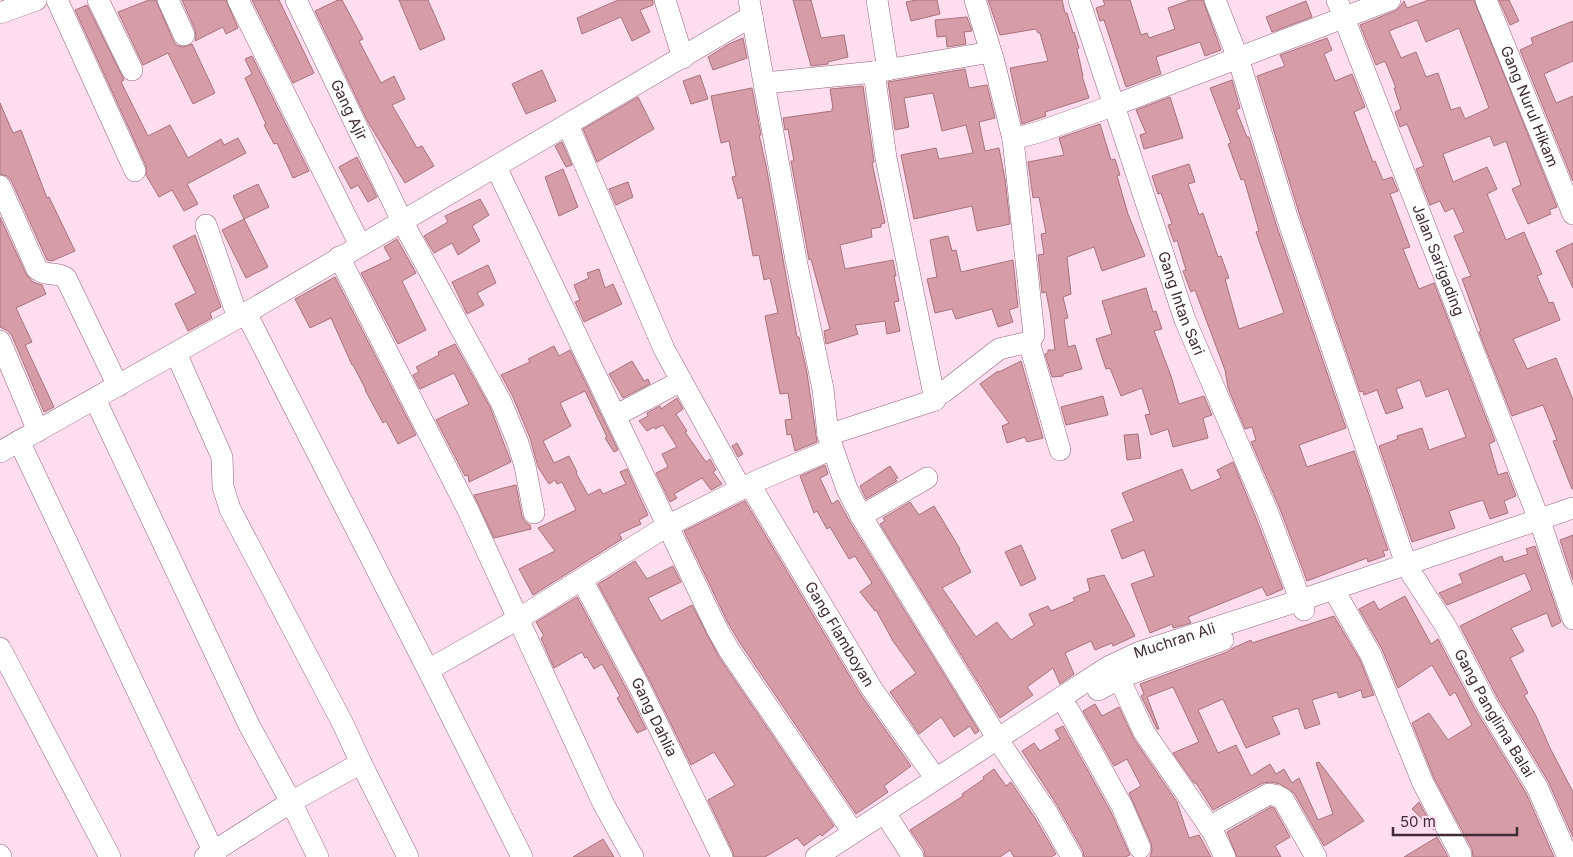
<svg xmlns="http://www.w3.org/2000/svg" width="1573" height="857" viewBox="0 0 1573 857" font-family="Inter,sans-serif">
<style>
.building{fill:#d69ca7;stroke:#a8727c;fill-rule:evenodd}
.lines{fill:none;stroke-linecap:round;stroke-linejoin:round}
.minor-casing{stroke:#93647d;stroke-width:22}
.minor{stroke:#fff;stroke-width:21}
.labels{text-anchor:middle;stroke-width:5;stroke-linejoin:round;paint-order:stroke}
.street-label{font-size:15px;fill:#402b36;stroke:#feddee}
</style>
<rect width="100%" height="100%" fill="#feddee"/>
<path class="building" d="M149,0h7l17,40 3,5 7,2 9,-3 23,49 -22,11 -25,-51 -25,12 -25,-53z
M182,0h44l12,28 -12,6 -3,-7 -28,14 1,-5 -1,-6z
M252,0h27l35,73 -21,10z
M338,0h4l21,39 -4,2 22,42 13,-7 11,23 -13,6 25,43 5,-2 12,20 -29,17 -37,-61 -53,-111z
M399,0h29l17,39 -25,11z
M618,0h35v5l-13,5 10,22 -18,9 -11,-24 -39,17 -5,-16z
M793,0h18l10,38 23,-3 4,22 -20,5v2l-17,2z
M916,0h21l3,14 -29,7 -5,-19z
M988,0h74l3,13h2l6,20 1,-1 5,16 -2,1 6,27h-1l7,22 -44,14 1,4 -24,8 -12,-56 38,-7 -8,-28h-2l-2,-4 -36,6z
M1103,0h27l11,35 6,-2 2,5 26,-9 -7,-21 22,-8h13l18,50 -16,6 -5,-14 -44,15 5,17 -35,13 -22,-67 -4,1 -4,-13 9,-3z
M1429,0h45l83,207 -8,3 2,4 -23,10 -16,-35 9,-4 -15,-44 -12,5 -4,-10 -47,18 10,28 34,-15 10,22 -10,5 19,46 18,-8 18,42 -5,2 12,27 4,-1 7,18 -47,19 14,30 29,-11 17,42v89h-1l-19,-48 4,-1 -14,-35 -31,11 -33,-84 2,-1 -19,-52 9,-3 -17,-40 10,-4 -11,-24 -8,4 -5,-11 -10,4 -14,-36 8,-3 -17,-42 -7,3 -5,-15 6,-3 -7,-21h2l-11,-27 -9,4 -16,-40 35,-14 4,-3 5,-7 3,7zM1417,20l9,22 33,-14 30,80 -24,11 -5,-12 -9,3 -13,-37 -12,4 -10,-25 -15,6 -12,-27z
M1499,0h10l10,21 -9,4z
M1306,1l6,16 -40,15 -6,-15z
M87,5l37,75 -3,2 27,54 22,-11 18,33 33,-19 3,6 14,-7 8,15 -59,31 11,20 -14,7 -12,-21 -13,7 -13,-22v-9l-71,-156z
M967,17l5,14 -8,1 2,12 -19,3 -1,-11 -9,1 -2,-17z
M1573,21v40l-29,13 12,29 17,-7v85l-53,-131 13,-6 -2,-6z
M743,38l4,20 -34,12 -5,-13 21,-13z
M1327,38l5,12 -8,4 11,27 17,-7 13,33 -11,5 19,50 2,-1 8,19 9,-3 6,14 -8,3 20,53 -7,2 16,40 15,-6 61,158 -6,3 9,31 9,-3 9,24 -12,5 4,12 -18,6 -7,-19 -34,11 6,17 -43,14 -33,-96 19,-7 -1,-3 25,-8 7,22 37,-13 -18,-48 -22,8 -6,-17 -24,9 7,19 -17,6 -9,-24 -13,5 -1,-4 -3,1 -60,-176 -43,-140 28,-10 -5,-11z
M252,56l57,115 -16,7 -16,-35 -3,1 -10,-19 2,-1 -21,-46 7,-4 -7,-15z
M965,69l4,19 18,-3 8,33 -16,4 6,29 14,-3 6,31 5,45 -33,7 -5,-25 -58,13 -13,-64 35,-7 3,11 34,-6 -7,-28 -24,6 -9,-38 -29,5 5,29 -14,3 -7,-48z
M542,70l14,31 -30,13 -14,-30z
M700,75l8,24 -17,5 -8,-23z
M1232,80l8,28 -4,2 11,27h2l27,87 70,204 -47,17 8,22 47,-16 34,99 -5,1 2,5 -17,6 -1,-4 -60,23 -27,-72 -29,-67 5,-2 -4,-13 -7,2 -17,-41 -3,-18 -30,-80 -4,2 -8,-21 3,-1 -9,-30 -3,2 -6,-17 4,-1 -11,-31 -3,1 -6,-18 37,-12 6,18 -7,2 11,31 4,-2 15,44 3,-1 8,22 -4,1 14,50 45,-16 -28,-81 3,-1 -15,-52 -3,1 -13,-36 3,-1 -21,-55z
M863,86l11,76 -2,1 13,60 -4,1v3l-10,2 1,8 -32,8 5,24 48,-9 3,16h-2l5,25 -5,1 6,29 -13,3 -2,-13 -30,4 3,9 -32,10 -2,-13 6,-2 -19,-70 -2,1 -18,-99h3l-6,-32 -3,1 -2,-12 49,-7v-3h1l-3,-19z
M752,88l9,47h-2l7,30 31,172h2l8,36 10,69 -22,9 -4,-17 -4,1 -2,-15 7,-1 -4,-26 -8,1 -15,-78 13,-3 -8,-35 -6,2 -5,-25 -6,1 -11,-59 -4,2 -6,-22 4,-1 -7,-35 -8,2 -10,-47z
M638,97l16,32 -57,33 -14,-33z
M1170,97l13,41 -39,11 -4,-14 6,-2 -10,-23z
M0,103l13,30 8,-3 26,68 2,-1 26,54 -23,10 -5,-1 -36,-80 -4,-4 -7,-2z
M1100,124l11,36 4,-1 5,16 -3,1 11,38 17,42 -43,15 -8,-24 -27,10 4,37 -8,3 5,21 -4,1 4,28 7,-2 7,24 -19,5v2l-11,1 -7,-23 3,-1v-3h7l-5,-38 -4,-20 -4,1 -4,-38 6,-1 -3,-20 5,-1 -7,-36 -6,1 -5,-36 36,-7 -5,-17z
M562,142l10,23 -6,2 -11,-21z
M357,157l20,40 -9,5 -10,-17 -7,4 -12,-22z
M563,169l15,38 -19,9 -14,-39z
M628,182l5,15 -17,8 -7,-16z
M258,184l11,23 -25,12 -11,-23z
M480,199l9,16 -17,11 8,15 -22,14 -6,-12 -18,10 -10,-17 24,-14 -3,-6z
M0,217l26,57 7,8 9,3 4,9 -30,14 16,34 -7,3 29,62 -10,5 -32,-76 -4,-5 -8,-4z
M244,219l24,48 -22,11 -24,-48z
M195,235l26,72 -11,6 2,5 -24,13 -13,-27 21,-11 -23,-47z
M948,236l4,15 4,-1 5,22 52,-12 5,47 -9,3 4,12 -15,5 -6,-18 -36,10 -4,-10 -17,4 -8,-34 10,-2 -7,-37z
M397,239l19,34 -14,8 24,49 -28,14 -37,-71 30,-14 -7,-12z
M1573,243v45l-17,-37z
M488,265l8,18 -19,10 7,12 -17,9 -15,-32z
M599,269l6,19 8,-4 9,20 -38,18 -9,-20 5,-2 -6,-15 15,-7 -2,-5z
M335,277l81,158 -18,9 -12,-23 -3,2 -18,-33h1l-13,-25h-1l-21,-47 -21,10 -15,-29z
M1146,288l7,24 3,-1 6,18 -8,2 17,45 8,28 25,-8 8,19 -9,3 5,20 -35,9 -5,-18 -17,6 -6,-20 5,-1 -8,-26 -21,8 -11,-28 -4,1 -10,-30 16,-5 -10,-33z
M455,344l35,63 21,55 -42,20 -1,-7 -3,1 -29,-56 33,-16 -15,-31 -34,16 -7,-14 6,-3 -3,-5 23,-12 -1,-3z
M554,346l5,10 11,-6 48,100 -4,2 -9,-14 2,-1 -22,-46 -25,12 11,23 -28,15 11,22 15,-7 8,16 -1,1 12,22 12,-6 3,5 23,-10 -6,-12 7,-3 21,46 -9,5 2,4 -22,10 3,5 -89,56 -14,-26 36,-18 -17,-23 38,-18 -14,-28 -5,2 -2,-4 -6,4 -11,-17 -8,-29 -17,-41 -12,-22 29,-13 -2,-3z
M632,361l12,20 4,-2 2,5 -27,14 -14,-24z
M1021,361l22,77 -16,4 -2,-5 -18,6 -5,-17 7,-3 -29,-39 18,-13 1,1z
M1103,396l5,19 -42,10 -5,-18z
M677,398l6,11 -7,5 11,17 -2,1 21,30 4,-3 6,11 -3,2 9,12 -11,6 -9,-12 -28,16 3,4 -7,4 -14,-29 12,-6 -6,-13 15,-7 -14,-22 -8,4 -1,-2 -7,4 -8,-10 9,-5 -1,-3 13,-7 1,3z
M1138,434l3,24 -14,2 -3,-25z
M737,443l6,11 -5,3 -6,-11z
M1233,462l23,56 27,71 -16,7 -5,-9 -74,30 3,6 -18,5 -1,-4 -22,9 -19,-49 23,-8 -10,-26 -22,9 -11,-29 23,-9 -12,-28 60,-24 9,22 30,-13 -4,-8z
M825,465l3,9 -8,4 12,26 6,-4 12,22 129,209 -4,3 -5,-8 -16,11 -13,-20 -22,17 -29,-42 26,-19 -23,-32 -17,-31 -1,1 -15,-19 12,-9 -17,-27 -6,3 -19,-32 -3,2 -10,-18 -3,2 -14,-37z
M890,466l8,12 -3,1 2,2 -31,18 -6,-13z
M516,485l6,31 3,6 5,3 1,4 -37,9 -20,-43z
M745,501l116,194 50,71 -27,20 4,6 -32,22 -116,-171 -12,-20 -44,-92z
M910,502l9,13 15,-9 26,43 -1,1 12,22 -29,16 34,49 21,-15 14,18 23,-15 -5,-11 19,-8 3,5 24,-10 -2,-3 17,-7 -3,-12 17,-4 31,61 -22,10 -1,-3 -17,7 -4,-9 -26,12 9,21 -14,10 -7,-16 -26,19 6,8 -33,23 -120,-194 5,-3 -2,-3z
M1573,535v45l-13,-40z
M1021,545l15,34 -15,7 -16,-34z
M1535,546l26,76 -9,5 -5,-14 -36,15 13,23 -14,7 18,35 -4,2 12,21 14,32 23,44v45l-25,-56 -51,-84 -37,-71 72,-36 -7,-17 -78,32 -8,-12 24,-10 -4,-9 43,-18 2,6 24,-8 -2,-5z
M635,561l12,18 26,-13 8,16 -33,16 13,23 31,-16 27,52 115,169 -12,10 -2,-2 -16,12 -7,-8 -32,19h-31l-1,-5 -25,-52 27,-15 -21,-33 -23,13 -42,-86 -51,-95z
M1405,596l26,48 7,-5 37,70 51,84 28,64h-81l-1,-8 -38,-71 -22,-55 17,-10 19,27 24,-15 -17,-33 -5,4 -18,-31 -34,23 -16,-39 -23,-40 15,-8 5,9z
M577,597l50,93 19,39 -9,4 -20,-35 3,-2 -18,-32 -8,5 -7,-12 -2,1 -3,-6 -28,16 -13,-30 3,-2 -8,-14z
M1334,616l26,44 14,35 -11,3 -2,-8 -22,8 -2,-6 -25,8 8,24 -15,5 -7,-21 -26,9 8,17 -34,14 -23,-49 -25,11 20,43 18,-8 15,31 19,-12 6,10 8,-5 8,14 7,-5 19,42 15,-6 -17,-51 3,-1 45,59 -40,25 -30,-53 -14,-9 -9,-2 -8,1 -50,27 -17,-27h-2l-21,-30 26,-11 -26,-55 -26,10 12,32h-2l-16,-33 3,-2 -4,-10 87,-32 6,-4 18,-8 1,3z
M1095,704l7,12 17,-9 15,32 43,63 12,36 10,-3 12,22h-61l2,-7 -1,-7 -22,-50 12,-7 -14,-27 -13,7 -31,-55z
M1063,726l48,86 19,43 -5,2h-41l-1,-6 -26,-46 -35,-54 12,-8 6,8 20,-12 -5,-9z
M994,769l12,17 5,-4 24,36 21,36 -5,3h-37l-4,-7 -10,7h-75l-1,-7 -14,-20 53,-34 -1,-2 22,-15 -1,-2z
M1419,802l15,28 -22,-21z
M1271,807l3,1 16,29 -15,9 6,11h-44l-10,-25z
M1437,837l11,20h-44z
M603,839l11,18h-41z"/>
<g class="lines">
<defs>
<g id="minor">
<path d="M57,0l78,171"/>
<path d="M98,0l34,70"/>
<path d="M168,0l16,35"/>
<path d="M238,0l122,245"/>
<path id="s1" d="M296,0l106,221 99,181 17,41 7,23 9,47"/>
<path d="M665,0l18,58"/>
<path d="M749,0l47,260 27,129 5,46 19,54 14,27 137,223"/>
<path d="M877,0l11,70"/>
<path id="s2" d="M1079,0l106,320 83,193 36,97"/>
<path id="s3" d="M1215,0l23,58 50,162 118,344 5,9 34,52 41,78 51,84 31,70"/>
<path id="s4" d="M1337,0l206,530 30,89"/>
<path id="s5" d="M1486,0l87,214"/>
<path d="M0,13l36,-13"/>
<path d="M874,72l12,86 49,242"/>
<path d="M765,83l109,-11 117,-20"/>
<path d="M568,125l96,224 77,140"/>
<path d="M1013,139l26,-7 76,-27 275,-105"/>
<path d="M496,167l221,462 12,21 124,182"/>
<path d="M0,186l37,83c9,8 20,2 29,9l52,108"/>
<path d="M206,225l32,93"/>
<path d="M339,257l129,253 135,293 30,54"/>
<path d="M246,313l182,357 94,187"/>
<path d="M0,341l38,90"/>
<path d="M1029,342l31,108"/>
<path d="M176,353l46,104 1,30 7,22 113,215 18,39 47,94"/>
<path d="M95,399l154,326 42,77 27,55"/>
<path d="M615,416l66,-35"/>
<path d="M828,435l107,-35 2,-5 8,-4 54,-42 30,-7 5,-7 -21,-196 -19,-77 -19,-62"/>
<path d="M19,441l197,416"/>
<path d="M0,452l246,-139 506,-297"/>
<path id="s6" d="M750,485l122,204 64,90"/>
<path d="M861,516l66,-38"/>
<path id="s7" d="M582,580l56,104 84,173"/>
<path d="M1339,599l32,56 52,128 38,72"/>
<path d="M0,648l110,209"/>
<path d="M428,670l90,-51 149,-93 92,-46 73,-31"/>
<path d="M1119,678l25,54 69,100 12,25"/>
<path d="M1098,690l29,-15 96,-35"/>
<path d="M1068,709l54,97 18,42"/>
<path d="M1004,749l42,62 26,46"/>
<path d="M890,821l23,36"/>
<path d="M1209,827l60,-33 6,1 8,4 33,58"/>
<path d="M0,855l1,2"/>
<path d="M205,857l86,-55 70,-39"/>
<path id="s8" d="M816,857l292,-190 32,-15 161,-52 272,-92"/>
</g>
</defs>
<use href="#minor" class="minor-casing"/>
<use href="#minor" class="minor"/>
</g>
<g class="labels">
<g class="street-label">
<text dy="5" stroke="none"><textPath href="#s5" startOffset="115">Gang Nurul Hikam</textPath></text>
<text dy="5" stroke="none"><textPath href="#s1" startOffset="122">Gang Ajir</textPath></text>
<text dy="5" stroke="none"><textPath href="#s4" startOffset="279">Jalan Sarigading</textPath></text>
<text dy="5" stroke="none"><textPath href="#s2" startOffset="320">Gang Intan Sari</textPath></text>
<text dy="5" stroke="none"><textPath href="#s6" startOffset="174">Gang Flamboyan</textPath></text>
<text dy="5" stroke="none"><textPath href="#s8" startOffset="420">Muchran Ali</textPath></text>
<text dy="5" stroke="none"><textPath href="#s3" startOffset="769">Gang Panglima Balai</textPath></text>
<text dy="5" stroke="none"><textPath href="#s7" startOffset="155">Gang Dahlia</textPath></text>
</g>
</g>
<path d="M1393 827v8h124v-8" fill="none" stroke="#402b36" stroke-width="2.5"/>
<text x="1400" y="827" font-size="15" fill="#402b36" stroke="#feddee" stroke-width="4" paint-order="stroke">50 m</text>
</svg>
